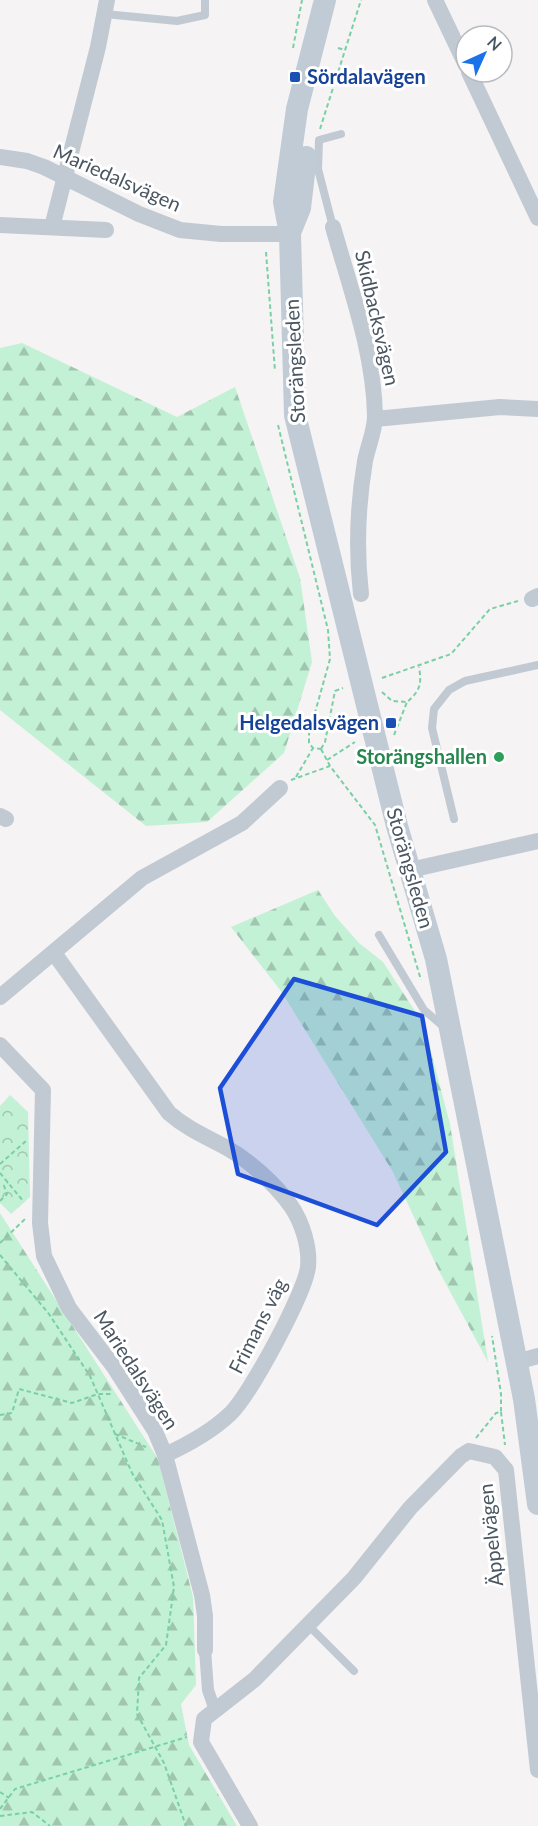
<svg xmlns="http://www.w3.org/2000/svg" width="538" height="1826" viewBox="0 0 538 1826" font-family="Lato,sans-serif">
<style>
.forest{fill:url(#forest-firs)}
.park{fill:url(#park-crowns)}
.lines{fill:none;stroke-linecap:round;stroke-linejoin:round}
.path{stroke:#7ad0a6;stroke-width:2;stroke-dasharray:4.5 3;stroke-linecap:butt}
.service{stroke:#c1cad2;stroke-width:8}
.pedestrian{stroke:#c1cad2;stroke-width:12}
.minor{stroke:#c1cad2;stroke-width:16}
.secondary{stroke:#c1cbd6;stroke-width:22}
.marked{fill:#1d4ed8;fill-opacity:0.2;stroke:#1d4ed8;stroke-width:4.5;stroke-linejoin:round}
.transit-dot{fill:#1a4fb4;stroke:#fff;stroke-width:2}
.leisure-dot{fill:#2e9e5b;stroke:#fff;stroke-width:2}
.labels{text-anchor:middle;stroke-width:6;stroke-linejoin:round;paint-order:stroke}
.transit-label{font-size:20px;font-weight:bold;fill:#164399;stroke:#fff;text-anchor:start}
.street-label{font-size:20px;fill:#4a5661;stroke:#fff}
.leisure-label{font-size:20px;font-weight:bold;fill:#27864d;stroke:#fff;text-anchor:end}
</style>
<defs>
<pattern id="forest-firs" width="22" height="20" patternUnits="userSpaceOnUse" patternTransform="scale(1.5)"><rect width="22" height="20" fill="#c3f1d5"/><path d="M5 1l3.5 6h-7zM16 11l3.5 6h-7z" fill="#a0c6b0"/></pattern>
<pattern id="park-crowns" width="20" height="18" patternUnits="userSpaceOnUse" patternTransform="scale(1.5)"><rect width="20" height="18" fill="#c3f1d5"/><path d="M2 6a3 3 0 1 1 6 0M12 15a3 3 0 1 1 6 0" fill="none" stroke="#a0c6b0"/></pattern>
</defs>
<rect width="100%" height="100%" fill="#f5f3f3"/>
<path class="forest" d="M22,343l155,74 58,-30 65,191 12,84 -28,91 -77,69 -61,4 -146,-116v-362z
M318,890l17,26 24,27 24,19 41,63 26,99 38,238 -49,-91 -46,-99 -112,-181 -50,-64z
M0,1213l158,246 35,138 3,88 -15,19 8,41 48,81h-237z"/>
<path class="park" d="M10,1095l18,17 2,85 -19,17 -11,-11v-97z"/>
<g class="lines">
<path class="path" d="M293,48l9,-48
M338,48l7,2
M320,129l41,-129
M266,252l9,119
M278,425l50,205 2,29 -21,75v9l4,5 8,1
M382,678l69,-24 39,-45 28,-8
M382,692l10,9 15,1c13,-11 15,-18 12,-35
M394,735l13,-33
M321,749l9,17 45,59 46,155
M321,749l4,-7 10,-51 8,-3
M327,760l28,-18
M296,777l17,-29
M291,780l39,-14
M0,1164l26,-23
M0,1173l24,29
M0,1201l7,-7 -3,-8 4,-4
M0,1243l25,-24
M0,1255l49,59 41,62 42,97 30,47 12,67 -8,58 -27,33 -2,36 27,49 22,63
M501,1412l4,33
M0,1415l12,-2 7,-24 53,14 26,-9h15
M115,1434l31,13
M476,1438l20,-25 5,-1v-18l-9,-58
M0,1792l9,6
M0,1809l15,-20 172,-52
M0,1816l32,-4 18,14"/>
<path class="service" d="M105,14l72,7 28,-6v-15
M333,227l-15,-58 1,-29 22,-6
M454,819l-22,-91 2,-19 15,-19 16,-9 73,-16
M379,935l45,75 20,17
M308,1625l46,46"/>
<path class="pedestrian" d="M205,1650l3,40 7,20"/>
<path class="minor" d="M435,0l31,65
M469,72l69,146
M0,157l27,4 17,6 95,47 41,16 41,4h69
M0,225l106,5
M52,227l46,-180 9,-47
M333,227c17,61 41,125 42,189 0,14 -7,30 -10,45 -7,42 -9,90 -4,133
M375,419l125,-12 38,2
M532,599l6,-3
M0,816l6,3
M410,870l128,-29
M54,953l115,160c18,16 38,24 58,35 23,13 49,37 64,58 11,16 19,41 17,61 -3,26 -58,128 -78,147 -19,18 -41,30 -65,41
M0,997l142,-119 100,-55 38,-35
M0,1045l43,45 -3,133 4,33 25,52 45,59 41,64 10,24 37,140 3,21v34
M517,1362l21,-6
M250,1826l-49,-84 3,-23 51,-40 99,-101 56,-70 51,-52 8,-5 26,6 11,13 32,300"/>
<path class="secondary" d="M325,0l-28,109 -13,93 6,32 5,181 102,411 39,133 88,440 14,105
M291,230l9,-22 6,-51"/>
</g>
<path class="marked" d="M294,979l128,37 24,136 -69,73 -139,-51 -18,-86z"/>
<g class="transit-dot">
<rect x="289" y="71" width="12" height="12" rx="3"/>
<rect x="385" y="717" width="12" height="12" rx="3"/>
</g>
<circle class="leisure-dot" cx="499" cy="757" r="6"/>
<g class="labels">
<g class="transit-label">
<text x="307" y="84">Sördalavägen</text>
<text x="379" y="730" text-anchor="end">Helgedalsvägen</text>
</g>
<g class="street-label">
<text transform="translate(117 178) rotate(24)" y="7">Mariedalsvägen</text>
<text transform="translate(377 318) rotate(77)" y="7">Skidbacksvägen</text>
<text transform="translate(295 361) rotate(-93)" y="7">Storängsleden</text>
<text transform="translate(410 868) rotate(74)" y="7">Storängsleden</text>
<text transform="translate(258 1326) rotate(-63)" y="7">Frimans väg</text>
<text transform="translate(136 1370) rotate(57)" y="7">Mariedalsvägen</text>
<text transform="translate(491 1535) rotate(-96)" y="7">Äppelvägen</text>
</g>
<g class="leisure-label">
<text x="487" y="764">Storängshallen</text>
</g>
</g>
<g transform="translate(484 54) rotate(45)"><circle r="28" fill="#ffffff" stroke="#b7bbc0" stroke-width="1.5"/>
<path d="M0-4.5L10 22L0 15L-10 22Z" fill="#1a73e8"/>
<text y="-9" font-size="16" font-weight="bold" text-anchor="middle" fill="#4a5661">N</text>
</g>
</svg>
